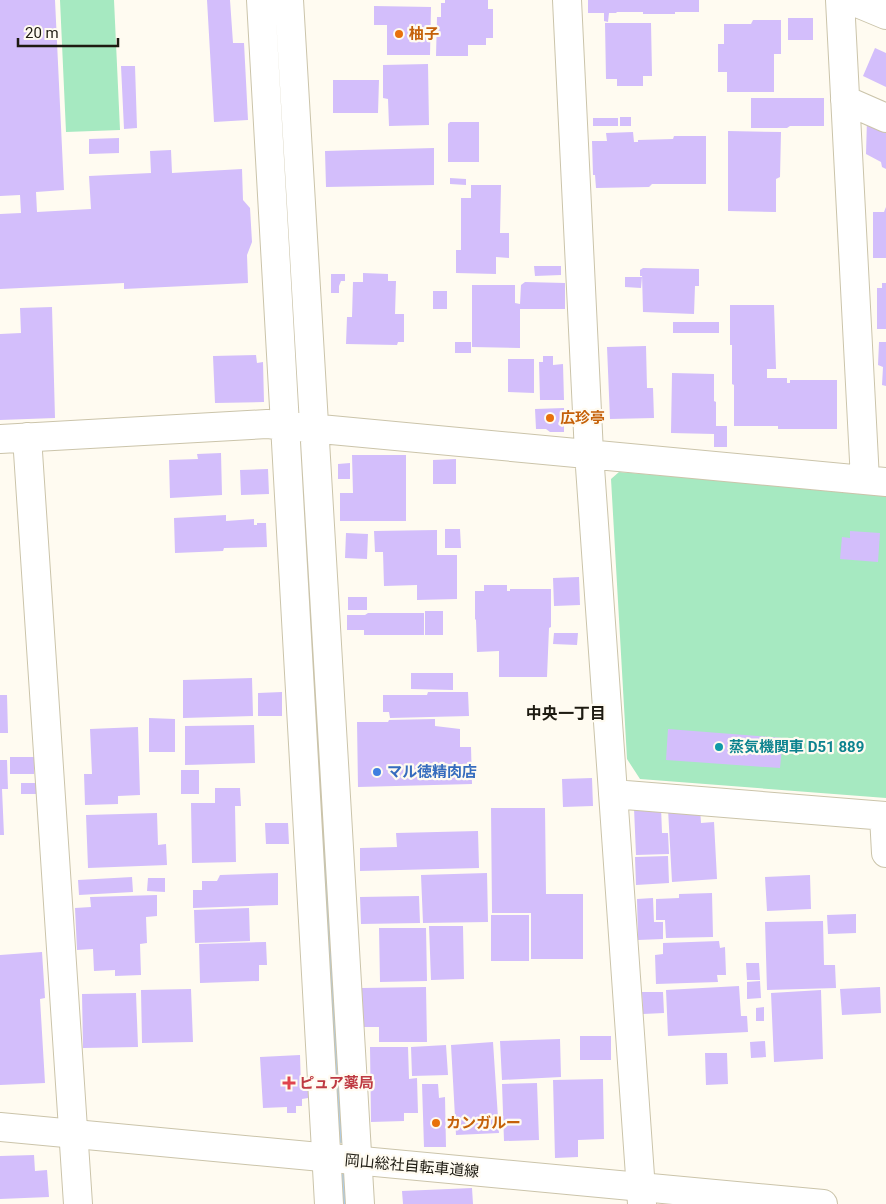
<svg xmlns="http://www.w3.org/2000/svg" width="886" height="1204" viewBox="0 0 886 1204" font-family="Roboto,'Noto Sans JP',sans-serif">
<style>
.green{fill:#a6e9c1}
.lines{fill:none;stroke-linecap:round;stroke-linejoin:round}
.stream{stroke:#a8cdf2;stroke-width:10}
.building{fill:#d3befb}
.minor-casing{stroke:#cbc4aa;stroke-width:30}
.secondary-casing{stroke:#cbc4aa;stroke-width:30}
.minor{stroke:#fff;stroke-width:28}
.secondary{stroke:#fff;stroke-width:28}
.food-dot{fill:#e8710a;stroke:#fffbf1;stroke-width:2}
.culture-dot{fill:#0f9aa8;stroke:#fffbf1;stroke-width:2}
.shop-dot{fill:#3f7fe0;stroke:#fffbf1;stroke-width:2}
.health-dot{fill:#e0444e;stroke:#fffbf1;stroke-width:2}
.labels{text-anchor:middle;stroke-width:4.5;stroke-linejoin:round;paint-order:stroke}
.food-label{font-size:15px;font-weight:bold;fill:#c56008;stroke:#fffbf1;text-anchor:start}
.culture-label{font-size:15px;font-weight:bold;fill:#0d838f;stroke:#fffbf1;text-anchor:start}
.shop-label{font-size:15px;font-weight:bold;fill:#366cbe;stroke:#fffbf1;text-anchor:start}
.health-label{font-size:15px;font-weight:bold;fill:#be3a42;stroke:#fffbf1;text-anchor:start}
.street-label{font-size:15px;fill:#1e1b12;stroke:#fffbf1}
.neighbourhood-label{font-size:16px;font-weight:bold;fill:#1e1b12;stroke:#fffbf1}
</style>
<rect width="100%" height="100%" fill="#fffbf1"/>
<path class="green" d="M60,0h54l6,130 -54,2z
M619,472l267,22v304l-246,-19 -13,-20 -16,-280z"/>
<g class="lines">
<path class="stream" d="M315,670l27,468
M343,1179l1,25"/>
</g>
<path class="building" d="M0,0h55l9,190 -28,2 1,20 54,-3 -2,-33 62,-3 -1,-22 21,-1 1,23 70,-4 1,31 7,8 2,34 -5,13 1,28 -124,6v-6l-124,6v-75l21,-1 -1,-18 -20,1z
M207,0h23l3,43h11l4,77 -34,2z
M445,0h43v9h5v29h-7v7h-18v11h-32l1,-39h4v-14h4z
M588,0h111v12h-24v2h-32v-2h-26l-1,1h-7l-1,9 -4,-1v-8h-16z
M374,6l57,1 -1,48h-43v-30h-13z
M788,18h25v22h-25z
M753,20h28v34h-7v38h-47v-20h-9v-28h6v-20h27z
M605,23h46l1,53h-9v10h-26v-7h-11z
M875,48l11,5v34l-23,-11z
M428,64l1,61 -40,1 -1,-27 -5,-1v-33z
M121,66h14l2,62 -13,1z
M333,80h46l-1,33h-45z
M751,98h73v28h-34l-3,2h-36z
M620,117h11v9h-11z
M593,118h25v8h-25z
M867,119l19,8v42l-4,-2 -1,-5 -15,-8z
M450,122h29v40h-31v-38z
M728,131l53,1 -1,45 -4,2v33l-48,-1z
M633,132l1,10h4v-2l35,-1 1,-3h32v48h-54l-3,3 -53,1 -1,-13h-2l-1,-34h15l-1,-8z
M119,138v15l-30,1v-15z
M434,148v37l-108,2 -1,-36z
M450,178l16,1v6l-16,-1z
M471,185h30l-1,48h9v25l-13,-1v17l-40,-1v-23h5v-52h10z
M886,207v51h-13v-46h11z
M534,266h27v9l-26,1z
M643,268l56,1v17h-4l-1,28 -51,-2 -1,-38v2h-2v-6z
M363,273l25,1v7h8l-1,33h9v28h-6l-1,3 -51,-1 1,-27h5l1,-35h10z
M331,274h14v7h-4l-2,5v7h-8z
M625,277h17l-1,11 -16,-1z
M525,282l40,1v26h-45v39l-48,-1v-62h43v18l5,1 1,-19z
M882,283h4v46h-9v-41h5z
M433,291h14v18h-14z
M730,305h44l2,64h-9v9h20v5h3v-3h47v49h-59v-3h-44v-41l-2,-1v-39h-2z
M52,307l3,111 -55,2v-86l21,-1 -1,-25z
M673,322h46v11h-46z
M455,342h16v11h-16z
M879,342h7v44l-4,-1 1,-18 -5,-2z
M646,346l1,42h6l1,30 -44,1 -3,-72z
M256,355l1,8 6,-1 1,40 -49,1 -2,-47z
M543,356h10v9l10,-1 1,36h-24l-1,-38h4z
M508,359h26v34l-26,-1z
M672,373l42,1v27l2,1v24h11v21h-13v-13l-43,-1z
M564,408v24h-14l-4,-3h-10l-1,-20z
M221,453l1,42 -52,3 -1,-38 29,-1 -1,-5z
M352,455h54v66h-66v-28h13z
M456,459v25h-23v-24z
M350,463v16h-12v-15z
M268,469l1,25 -28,1 -1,-25z
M226,515v6l28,-2v6h3v-2h9l1,24 -43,1 -1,3 -48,2 -1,-35z
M445,529h15l1,19h-16z
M437,530v25h20v44l-40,1v-15l-33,1 -1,-34h-8l-1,-21z
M850,531l30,2 -2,29 -38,-3 2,-22 8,1z
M346,533l22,1 -1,25 -22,-1z
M579,577l1,28 -26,1 -1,-28z
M484,585h23v6h3v-2h41v38l-2,1 -2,49h-48v-26l-22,1 -1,-32 -1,-1v-28h9z
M348,597h19v13h-19z
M425,611h18v24h-18z
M368,613h56v22h-60v-5h-17v-15h18z
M554,633h24l-1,12 -24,-1z
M411,673h42v17l-42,-1z
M252,678l1,38 -70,2v-38z
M282,692v24h-24v-23z
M428,692h40l1,24 -79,2 -1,-6h-6v-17h44z
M0,695h7l1,38h-8z
M149,718l26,1v33h-26z
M435,719v7l25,3v18h11l1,37 -114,3 -1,-65h31l1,-2z
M254,725l1,38 -70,2v-39z
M138,727l2,68 -22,1v8l-33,1 -1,-31h8l-2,-45z
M668,729l115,9 -3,30 -114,-8z
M10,757h24v17h-24z
M0,760h7l1,29h-6l2,46h-4z
M181,770h18v24h-18z
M592,778l1,28 -30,1 -1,-28z
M21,783h15v11h-15z
M215,788h25l1,18h-6l1,56 -44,1 -1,-60h24z
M661,807l1,26h6l1,21 -33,1 -2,-47z
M491,808h54l1,86h37v65h-52v-46h-39z
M700,808l1,15 13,-1 3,57 -45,3 -4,-73z
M157,813l1,32 8,-1 1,21 -79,3 -2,-53z
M265,823h23l1,21h-23z
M478,831l1,37 -119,3v-23l37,-1 -1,-14z
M668,856l1,27 -33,2 -1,-28z
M278,873v32l-85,3v-18h9v-9h15l3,-6z
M487,873l1,49 -65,1 -2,-48z
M810,875l1,34 -44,2 -2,-34z
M132,877l1,15 -54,3 -1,-15z
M148,878h17v14l-18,-1z
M712,893l1,44 -47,1 -1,-18h-9v-21l23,-1v-4z
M157,895v21l-11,1 1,26 -7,1 1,31 -26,1v-6l-21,1 -1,-22 -16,1 -2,-42 16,-1 -1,-10z
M419,896l1,27 -59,1 -1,-27z
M653,898l1,24h9v17l-25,1 -1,-41z
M249,908l1,33 -55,2 -1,-33z
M856,914v19l-28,1 -1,-19z
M491,915h38v46h-38z
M823,921l1,44h11l1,23 -69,2 -2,-68z
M429,926h34l1,53 -33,1z
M379,928h47l1,53 -47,1z
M719,941l1,7 5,-1 1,28h-9l1,7 -62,2 -1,-29 8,-1v-11z
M266,942l1,23h-8v16l-59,2 -1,-39z
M42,952l3,46 -5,1 5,84 -45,2v-130z
M746,963h13l1,17h-13z
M760,981l1,17 -14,1v-17z
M739,986l2,30h6l1,16 -80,4 -2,-46z
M426,987l1,55h-48v-15h-16l-1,-39z
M880,987l1,26 -39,2 -2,-26z
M191,989l2,53 -51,1 -1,-53z
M821,990l2,69 -49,3 -3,-69z
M642,992h21l1,21 -21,1z
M136,993l2,54 -55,1 -1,-54z
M764,1007v14h-8v-13z
M580,1036h31v24h-31z
M560,1039l1,38 -59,3 -2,-39z
M765,1041l1,16 -15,1 -1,-16z
M493,1042l6,91 -43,2 -5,-90z
M446,1045l2,30 -36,1 -1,-29z
M370,1047h38l1,32 8,-1 1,35h-14v8l-33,1z
M705,1053h22l1,31 -22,1z
M300,1055l1,33 7,-1v11l-6,1v7h-6v7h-9v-6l-24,1 -3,-51z
M603,1079l1,60 -26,1v17l-23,1 -2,-78z
M537,1083l2,57 -35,1 -2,-57z
M422,1084h16l1,14 6,-1 1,50h-22z
M34,1155l1,16 12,-1 2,27 -49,2v-43z
M472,1188l1,16h-70l-1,-13z"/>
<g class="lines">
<defs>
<path id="minor" d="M261,0l68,1204
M289,0l71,1204
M567,0l22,453 53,751
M840,0l25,480
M850,0l36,15
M845,100l41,18
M27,437l51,767
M0,439l267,-15 619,58
M613,794l273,22
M884,816l2,37"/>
<path id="secondary" d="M0,1127l823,77"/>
</defs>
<use href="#minor" class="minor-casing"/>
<use href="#secondary" class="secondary-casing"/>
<use href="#minor" class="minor"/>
<use href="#secondary" class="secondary"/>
</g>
<g class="food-dot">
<circle cx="399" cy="34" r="5"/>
<circle cx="550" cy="418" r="5"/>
<circle cx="436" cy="1123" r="5"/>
</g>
<circle class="culture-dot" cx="719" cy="747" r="5"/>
<circle class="shop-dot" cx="377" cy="772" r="5"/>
<path class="health-dot" d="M286.5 1075.5h5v5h5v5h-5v5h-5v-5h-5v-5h5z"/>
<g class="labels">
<g class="food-label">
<text x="409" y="39">柚子</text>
<text x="560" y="423">広珍亭</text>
<text x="446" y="1128">カンガルー</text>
</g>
<g class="culture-label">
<text x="729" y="752">蒸気機関車 D51 889</text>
</g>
<g class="shop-label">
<text x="387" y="777">マル徳精肉店</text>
</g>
<g class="health-label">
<text x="299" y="1088">ピュア薬局</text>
</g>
<g class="street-label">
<text transform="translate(412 1166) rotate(5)" y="5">岡山総社自転車道線</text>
</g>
<g class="neighbourhood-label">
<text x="566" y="719">中央一丁目</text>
</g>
</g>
<path d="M18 38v8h100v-8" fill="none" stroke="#1e1b12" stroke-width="2.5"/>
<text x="25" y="38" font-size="15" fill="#1e1b12" stroke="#fffbf1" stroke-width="4" paint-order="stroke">20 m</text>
</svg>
